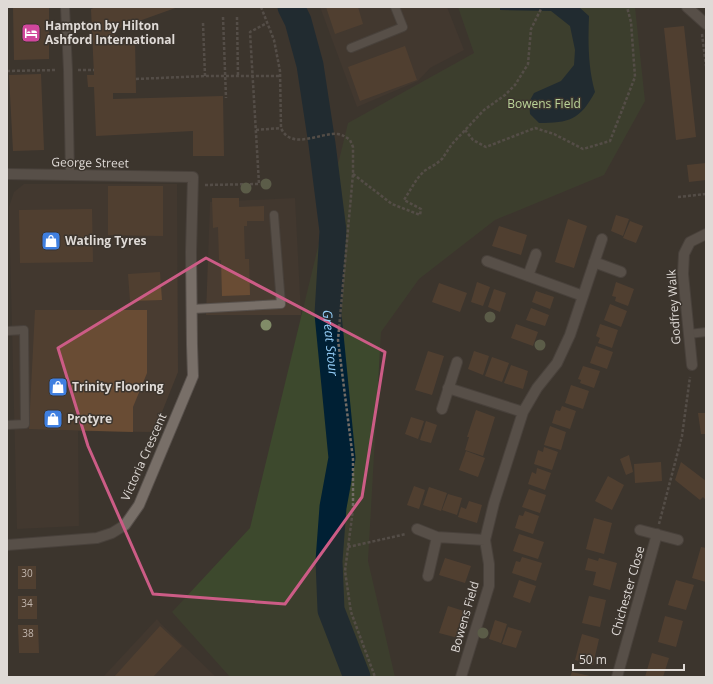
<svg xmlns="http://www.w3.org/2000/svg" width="713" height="684" viewBox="0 0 713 684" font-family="'Open Sans',sans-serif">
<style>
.built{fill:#493c31}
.green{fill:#3d492d}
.water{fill:#002034}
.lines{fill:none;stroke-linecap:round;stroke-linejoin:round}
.river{stroke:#002034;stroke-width:27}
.building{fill:#694c34}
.lane-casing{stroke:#58514c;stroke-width:10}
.street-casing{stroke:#58514c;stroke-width:12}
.path{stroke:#726c66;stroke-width:2.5;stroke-dasharray:3 2;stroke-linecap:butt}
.lane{stroke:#786f68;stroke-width:8}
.street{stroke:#786f68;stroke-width:10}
.tree{fill:#818c68}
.marked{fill:none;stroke:#cc5c86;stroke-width:3;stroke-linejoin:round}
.labels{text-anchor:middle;stroke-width:3;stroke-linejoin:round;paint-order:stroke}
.number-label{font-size:10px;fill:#c2b6ae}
.poi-label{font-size:12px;font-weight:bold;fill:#dfdad6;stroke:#3c352e;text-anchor:start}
.park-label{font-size:12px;fill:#bad398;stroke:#3c352e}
.street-label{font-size:12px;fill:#dfdad6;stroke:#3c352e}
.water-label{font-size:13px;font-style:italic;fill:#93cdf7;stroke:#3c352e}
</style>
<rect width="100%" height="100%" fill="#3c352e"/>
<path class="built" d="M320,7h127l17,43 -34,18 -12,13 -61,26z
M24,184h153l1,188 -24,60 -76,-1 1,95 -62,3 -8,-322 5,-15z
M295,198l6,117h-95l4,-113z
M157,619l4,5 55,53h-113z"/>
<path class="green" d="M458,7h177l10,94 -41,74 -109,45 -76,59 -38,53 -13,229 27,116h-165l-58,-65 78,-84 98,-405 126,-70z"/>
<path class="water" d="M500,7h79l10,9c-1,26 -1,51 6,76 -15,28 -26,31 -56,31l-9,-9 -1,-12 5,-9 27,-12 13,-16 1,-15 -5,-24 -19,-15 -51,-1z"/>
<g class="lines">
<path class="river" id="s1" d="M291,7l7,14 12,44 12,79 11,87 -5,83 14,144 -9,49 -4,54 2,49 26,67"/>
</g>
<path class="building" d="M13,7h36v52l-35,1z
M96,7h82l-64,23 1,8 20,2 1,53h-23v6l110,-3 1,60h-31v-25l-97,5 -2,-49h-6l-1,-12h7l-3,-66z
M326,7h32l5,17 -28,10z
M684,26l12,111 -20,3 -12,-112z
M405,46l12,34 -57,21 -12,-34z
M41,74l3,76 -31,1 -4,-76z
M706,163v17l-17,2 -2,-17z
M108,186h55v50l-55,-1z
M212,198h27v9l25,-1v15h-17v5h-3l1,33h4l1,36 -28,1 -1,-36h-2l-1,-33 -5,1z
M92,209l1,53 -73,1 -1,-53z
M616,215l13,4 -6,17 -12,-5z
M568,219l19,7 -13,42 -19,-6z
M630,221l13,5 -7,17 -13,-5z
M499,226l28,9 -6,20 -29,-9z
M160,272l2,28 -32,1 -2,-27z
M477,282l13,5 -7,19 -12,-4z
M616,282l18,7 -6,17 -13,-5 1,-4 -4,-1z
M439,283l28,10 -7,19 -28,-10z
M494,289l12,4 -6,19 -12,-5z
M536,291l18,6 -4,12 -18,-7z
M610,304l17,7 -6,16 -17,-7z
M531,308l18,7 -4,11 -19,-6z
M35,310h112v63l-14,34v25l-104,-3z
M516,324l22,8 -5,14 -22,-8z
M600,324l18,6 -6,18 -14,-5 2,-5 -4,-2z
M596,346l17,6 -6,17 -17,-6z
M428,351l16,5 -12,39 -17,-5z
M474,351l15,5 -6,19 -15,-6z
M492,357l17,6 -7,19 -17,-6z
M511,365l17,6 -5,18 -19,-6z
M583,366l17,5 -6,17 -14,-5 1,-3 -3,-1z
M571,385l18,6 -6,18 -18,-6z
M562,406l14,5 -6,18 -18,-6 4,-13 4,1z
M476,410l19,7 -12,39 -18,-6 4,-13h-2z
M698,413h8v21h-5z
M411,417l13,4 -6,18 -13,-5z
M426,421l11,4 -6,18 -11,-3z
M550,426l16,6 -5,18 -17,-5z
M544,447l14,5 -6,18 -18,-6 4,-14 5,2z
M466,451l19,7 -7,19 -19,-7z
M629,455l4,17 -7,3 -6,-16z
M661,462l1,19 -27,2 -1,-19z
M681,462l25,19v19l-3,-3 -3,3 -25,-20z
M537,468l14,5 -6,17 -17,-6 4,-12 4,2z
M608,476l16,9 -12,25 -17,-9z
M414,486l11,4 -6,19 -12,-4z
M429,487l18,6 -6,18 -18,-6z
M529,489l17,6 -6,18 -18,-6z
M448,494l14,4 -5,17 -15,-5z
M469,501l13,4 -5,18 -19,-6 3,-10 5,2z
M525,511l14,5 -6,18 -18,-6 4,-13 4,1z
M594,518l18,5 -8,31 -18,-5z
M519,534l25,8 -6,17 -25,-8z
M701,547l5,1v34l-14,-4z
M522,557l20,6 -6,18 -24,-8 4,-12 4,1z
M445,558l26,8 -6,17 -26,-8z
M588,558l10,3 1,-3 18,5 -7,27 -17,-5 3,-13 -11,-2z
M18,566h18v23h-18z
M519,580l17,6 -6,17 -17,-6z
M676,580l18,5 -8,25 -18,-5z
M18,596h19v23h-19z
M589,596l17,4 -6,27 -18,-4z
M448,606l19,6 -9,26 -19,-5z
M665,616l18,5 -7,26 -18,-5z
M495,620l12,4 -6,19 -12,-4z
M18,625h20l1,28h-20z
M160,626l22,20 -29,31h-39z
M508,627l14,4 -6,17 -14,-4z
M582,634l17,5 -6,26 -18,-5z
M652,653l17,5 -6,19h-18z
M572,672l18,4v1h-20z"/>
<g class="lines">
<defs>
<path id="lane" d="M65,7l3,63 2,106
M351,48l52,-21 -8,-20
M192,309l89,-5 -7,-89
M7,331l17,-1 1,94 -18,1
M689,334l17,-2"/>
<path id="street" d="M687,7l19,17
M7,174l186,3 -2,75 1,93 1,31 -54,129 -14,20 -13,8 -15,5 -90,7
M487,261l96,35
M594,262l27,10
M528,276l8,-22
M692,365l-9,-91 1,-20 6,-12 16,-8
M448,388l75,24
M442,409l15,-47
M417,529l20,8 48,3
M640,530l38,10
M428,576l9,-39
M461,677l28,-91v-22l-4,-24 9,-37 29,-91 14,-24 20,-25 13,-28 32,-96
M617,677l40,-143"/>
</defs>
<use href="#lane" class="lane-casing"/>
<use href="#street" class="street-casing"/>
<path class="path" d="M261,7l13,33 6,31 1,57c10,23 40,4 57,6 5,1 8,3 12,6l3,7v27l-15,166 15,119v50l-8,62 6,41 24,65
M223,17l3,81
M237,17l1,59
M203,23l2,53
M702,34l4,32
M78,70h16
M7,71l50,-1
M136,79l69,-3h75
M256,130l25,-2
M465,130l8,10 13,7 49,-19 19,6 29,15 27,-8 25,-64 -4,-55 -4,-15
M353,174l39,30 28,11 1,-6 -17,-9 13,-21 7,-8 12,-7 6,-5 10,-15 32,-34 21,-15 10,-10 13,-21 3,-35 11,-22
M205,185l54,-1 -9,-152 17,-9
M678,197l28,-3
M659,524l23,-88 8,-59
M348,547l58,-13"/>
<use href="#lane" class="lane"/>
<use href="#street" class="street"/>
</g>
<g class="tree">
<circle cx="266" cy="184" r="5.5"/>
<circle cx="246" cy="188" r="5.5"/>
<circle cx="490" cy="317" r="5.5"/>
<circle cx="266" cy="325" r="5.5"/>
<circle cx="540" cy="345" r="5.5"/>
<circle cx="483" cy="633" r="5.5"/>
</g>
<path d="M0 0H713V684H0ZM206,258l179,94 -23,145 -77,107 -132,-10 -65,-148 -30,-98z" fill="#3c352e" fill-opacity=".55" fill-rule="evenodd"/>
<path class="marked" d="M206,258l179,94 -23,145 -77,107 -132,-10 -65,-148 -30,-98z"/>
<defs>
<symbol id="hotel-square" viewBox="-11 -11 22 22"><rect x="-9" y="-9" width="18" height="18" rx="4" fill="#d1479c" stroke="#3c352e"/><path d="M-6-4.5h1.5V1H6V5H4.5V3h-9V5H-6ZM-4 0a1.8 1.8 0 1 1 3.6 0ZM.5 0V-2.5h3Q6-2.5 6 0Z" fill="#fff"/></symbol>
<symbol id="shop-square" viewBox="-11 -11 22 22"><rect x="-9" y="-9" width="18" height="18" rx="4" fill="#3f7fe0" stroke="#3c352e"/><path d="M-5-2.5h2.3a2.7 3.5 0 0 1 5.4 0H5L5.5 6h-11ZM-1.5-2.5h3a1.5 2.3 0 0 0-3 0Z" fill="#fff"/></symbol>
</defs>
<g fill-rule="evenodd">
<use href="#hotel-square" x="20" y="22" width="22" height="22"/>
<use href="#shop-square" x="40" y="230" width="22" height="22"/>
<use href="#shop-square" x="47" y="376" width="22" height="22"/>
<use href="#shop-square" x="42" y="408" width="22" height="22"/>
</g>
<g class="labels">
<g class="number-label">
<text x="27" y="577">30</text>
<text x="27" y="607">34</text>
<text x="28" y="637">38</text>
</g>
<g class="poi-label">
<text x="45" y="30">Hampton by Hilton<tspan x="45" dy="14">Ashford International</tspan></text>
<text x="65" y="245">Watling Tyres</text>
<text x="72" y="391">Trinity Flooring</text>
<text x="67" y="423">Protyre</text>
</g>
<g class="park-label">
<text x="544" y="108">Bowens Field</text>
</g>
<g class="street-label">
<text transform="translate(90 163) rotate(1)" y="4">George Street</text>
<text transform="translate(674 307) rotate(-94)" y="4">Godfrey Walk</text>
<text transform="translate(144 457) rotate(-66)" y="4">Victoria Crescent</text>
<text transform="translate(628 591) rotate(-74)" y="4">Chichester Close</text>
<text transform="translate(465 617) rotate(-74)" y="4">Bowens Field</text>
</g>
<g class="water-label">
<text dy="5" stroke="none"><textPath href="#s1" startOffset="341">Great Stour</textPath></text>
</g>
</g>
<rect width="713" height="684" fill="none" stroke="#dfdad6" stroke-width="16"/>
<path d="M573 664v6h111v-6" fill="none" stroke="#dfdad6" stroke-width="2"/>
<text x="579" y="664" font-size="12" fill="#dfdad6" stroke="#3c352e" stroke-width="3" paint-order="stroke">50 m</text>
</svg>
